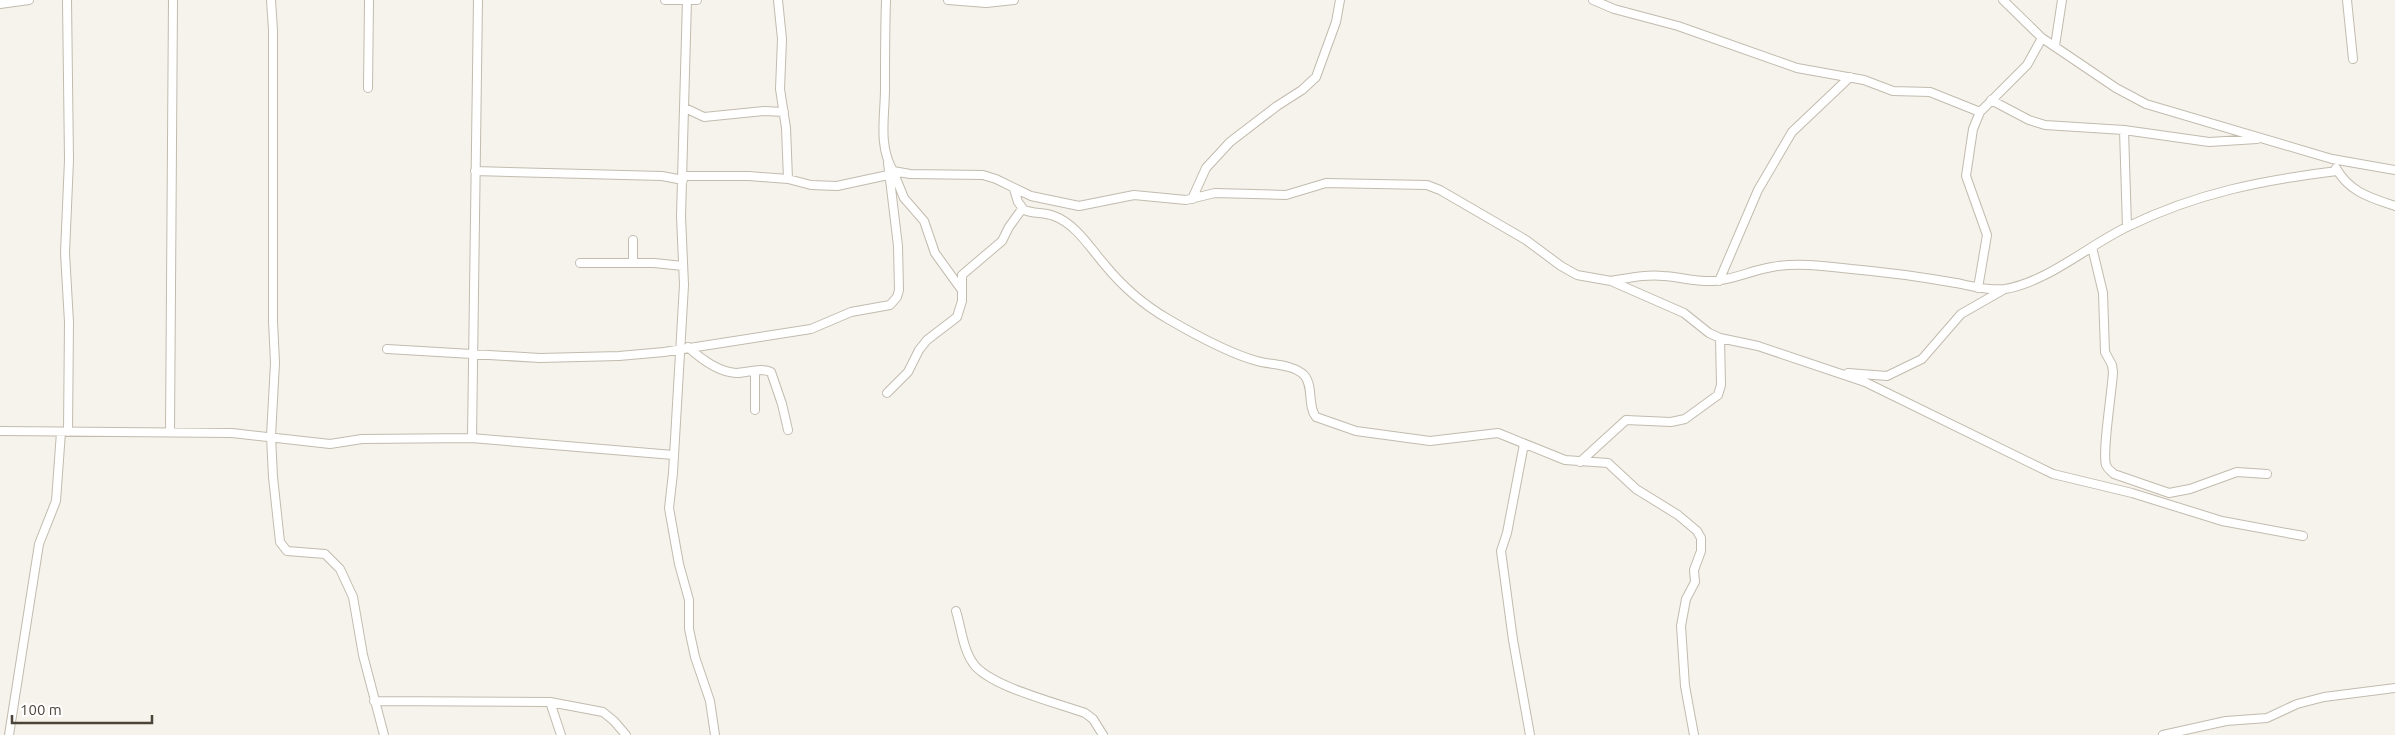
<svg xmlns="http://www.w3.org/2000/svg" width="2395" height="735" viewBox="0 0 2395 735" font-family="Ubuntu,sans-serif">
<style>
.lines{fill:none;stroke-linecap:round;stroke-linejoin:round}
.minor-casing{stroke:#c2bbae;stroke-width:10}
.minor{stroke:#fff;stroke-width:8}
</style>
<rect width="100%" height="100%" fill="#f6f3ec"/>
<g class="lines">
<defs>
<path id="minor" d="M67,0l2,160 -4,93 4,69 -1,110
M271,0l2,30v291l2,42 -4,73 2,41 7,65 7,9 38,3 15,15 13,28 10,58 21,80
M665,0h32
M687,0l-6,216 3,69 -11,188 -4,35 10,56 10,36v29l6,28 15,44 5,34
M778,0l4,39 -2,50 6,39 2,51
M886,0c-1,29 -1,59 -1,88 0,29 -7,57 8,83l17,3 73,1 13,4 35,17 48,10 55,-11 52,5 29,-7 71,2 40,-12 101,2 13,5 86,50 35,26 16,9 34,6 73,32 25,20 11,5 38,8 107,36 188,92 79,19 90,28 81,15
M948,0l38,3 28,-3
M1593,0l21,9 64,17 119,42 67,12 29,11 37,1 50,20
M2003,0l39,38 74,50 30,16 186,55 63,11
M2347,0l6,59
M0,4l29,-4
M2055,46l7,-46
M368,88l1,-88
M1991,100l38,20 16,5 79,5 85,12 48,-3
M685,108l19,9 60,-6 20,1
M2124,130l3,97
M2336,168c13,24 35,30 59,38
M475,171l187,5 21,4
M893,171l11,27 20,23 11,32 26,36
M683,176h66l39,3 23,6 26,1 51,-11
M1014,189l4,13 6,8c10,4 20,2 30,6 22,8 36,32 51,49 18,22 39,40 63,54 24,14 63,35 89,42 14,4 36,3 47,14 10,11 3,31 12,42l40,14 74,10 68,-8 67,27 43,3 28,26 42,26 19,16 4,7v13l-7,19 1,12 -9,17 -5,27 4,60 9,49
M1192,199l14,-31 24,-26 47,-36 25,-16 14,-13 20,-55 4,-22
M2092,247l11,46 2,59 7,13 1,7c-1,20 -11,79 -7,93 2,5 5,6 8,9l55,19 21,-4 47,-17 30,2
M633,262v-22
M580,263h74l29,3
M1611,281c18,-3 35,-7 53,-5 16,1 33,6 49,5 20,-1 39,-11 59,-14 25,-5 54,-1 79,2 35,3 71,8 105,14 16,3 33,8 49,6 43,-7 85,-45 124,-63 68,-33 134,-46 208,-55
M1719,281l39,-91 34,-58 58,-55
M1978,288l9,-53 -21,-59 7,-47 7,-17 47,-47 15,-27
M688,347c12,11 31,25 48,26 11,0 25,-6 35,-1l11,32 6,26
M387,349l153,9 79,-2 45,-4 147,-23 40,-17 39,-7 7,-8 2,-7 -1,-44 -10,-83
M755,371v39
M1848,373l39,3 35,-17 39,-45 42,-24
M887,393l21,-21 11,-22 8,-10 30,-23 5,-16v-26l40,-34 7,-14 13,-18
M0,431l232,2 98,11 32,-5 109,-1 202,17
M170,432l3,-432
M472,438l6,-438
M1524,444l-17,89 -6,18 12,89 17,95
M1580,462l46,-42 45,2 14,-3 33,-24 3,-10 -1,-47
M956,611c5,16 7,38 17,52 15,23 84,40 112,50l8,6 10,16
M374,701l176,1 53,10 11,9 12,14
M550,702l11,33
M9,735l30,-191 17,-43 5,-69
M2163,735l63,-14 41,-3 30,-14 27,-7 71,-9"/>
</defs>
<use href="#minor" class="minor-casing"/>
<use href="#minor" class="minor"/>
</g>
<path d="M12 715v8h140v-8" fill="none" stroke="#4b4439" stroke-width="2.5"/>
<text x="20" y="715" font-size="15" fill="#4b4439" stroke="#ffffff" stroke-width="4" paint-order="stroke">100 m</text>
</svg>
